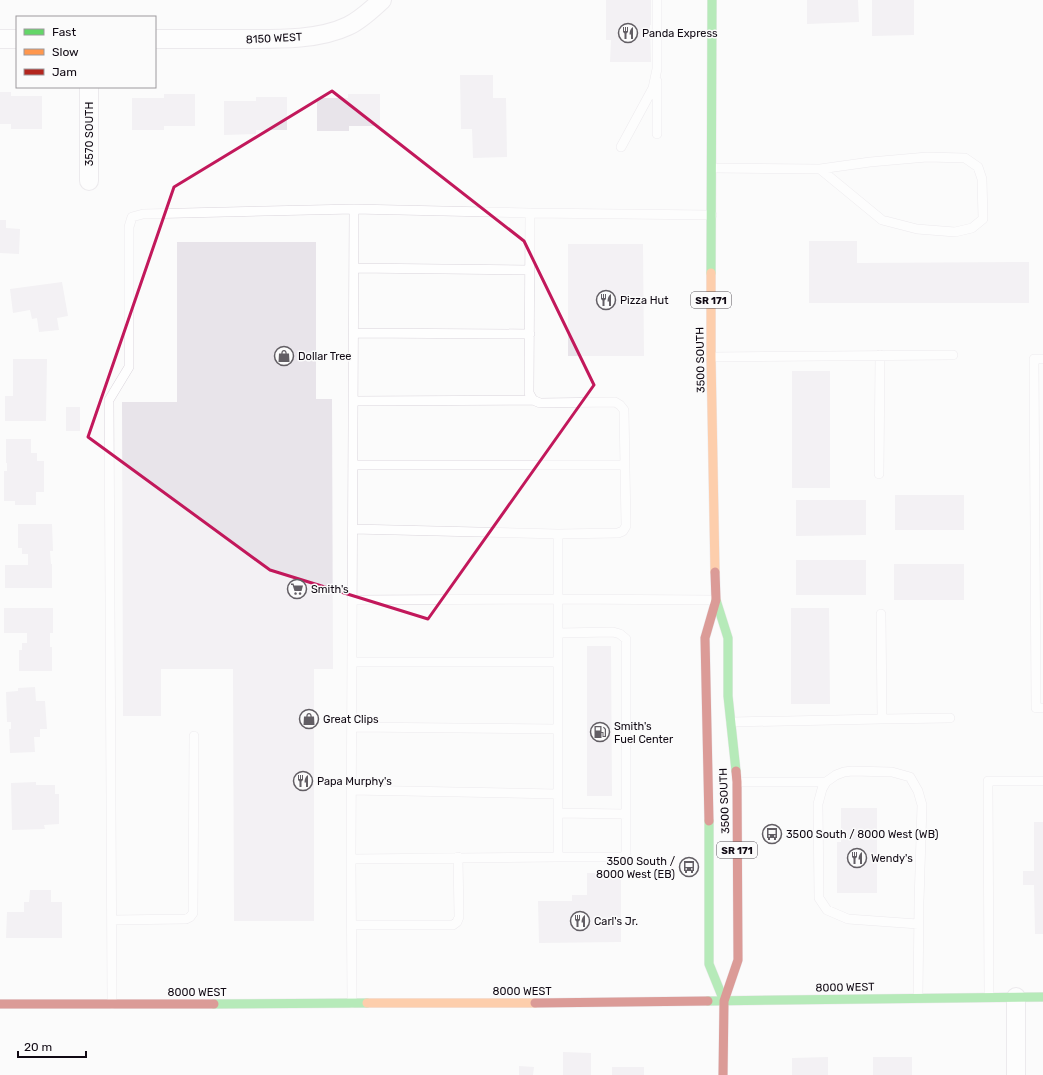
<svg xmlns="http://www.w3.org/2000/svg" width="1043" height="1075" viewBox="0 0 1043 1075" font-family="Rubik,sans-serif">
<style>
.building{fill:#e8e4ea}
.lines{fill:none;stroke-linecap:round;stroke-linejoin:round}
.lane-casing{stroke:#dad5dc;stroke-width:10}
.street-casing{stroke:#dad5dc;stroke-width:20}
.fast-casing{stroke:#dad5dc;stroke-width:10}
.slow-casing{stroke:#dad5dc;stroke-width:10}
.jam-casing{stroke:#dad5dc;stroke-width:10}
.lane{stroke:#fefefe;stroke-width:9}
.street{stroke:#fefefe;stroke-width:18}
.fast{stroke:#63d668;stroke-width:9}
.slow{stroke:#ff974d;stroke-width:9}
.jam{stroke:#b3261e;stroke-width:9}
.marked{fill:none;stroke:#c2185b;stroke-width:3;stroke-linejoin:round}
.labels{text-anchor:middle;stroke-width:3;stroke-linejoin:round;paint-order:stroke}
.shield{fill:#fbfbfb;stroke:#565259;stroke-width:1}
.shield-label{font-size:10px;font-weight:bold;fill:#100913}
.poi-label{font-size:11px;fill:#100913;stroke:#fbfbfb;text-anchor:start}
.street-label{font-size:11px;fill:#100913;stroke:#fbfbfb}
</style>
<rect width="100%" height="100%" fill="#fbfbfb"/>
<path class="building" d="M606,0h45v25h-1l1,37h-41l1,-22h-5z
M807,0h51l1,22 -52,2z
M872,0h42v35l-42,1z
M460,75h33v23h13l1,59 -34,1 -1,-29h-11z
M0,92h11v4h31v33h-31v-5h-11z
M164,94h31v32h-31v4h-32v-32h32z
M348,94h32v32h-31v5h-32v-33h31z
M256,97h31v33h-31v4l-32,1v-34h32z
M0,220h6v8l14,1 -1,25 -19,-1z
M809,241h48v22l172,-1v41h-220z
M177,242h139v157h16l1,270h-19v252h-80l-1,-252h-72v47h-38l-1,-314h55z
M568,244h75l1,112h-76z
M62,282l6,34 -11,2 2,12 -20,2 -2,-14 -5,1 -2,-9 -17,3 -3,-24z
M13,359h34l-1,62h-41v-25h8z
M792,371h38v117h-38z
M66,407h14v24h-14z
M6,439h25v14h6v8h7v31h-8v13h-21v-4h-11v-30h3v-8h-1z
M895,495h69v35h-69z
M796,500h70v35l-70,1z
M18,524h34l1,27h-3l1,13h1v24h-47v-23h23v-11h-6v-6h-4z
M796,560h70v35h-70z
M894,564h70v36h-70z
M4,608h49v25h-3v14h2v24h-33v-21h3v-7h5v-10h-23z
M791,608h38l1,96h-39z
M587,646h24l1,150h-25z
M35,687l1,14h9l2,28h-7v8h-6l1,15 -25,1 -1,-24h2v-7h-4l-1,-30 12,-1v-3z
M36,782v3h19v9h4v30l-15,1 1,4 -33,1 -1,-47z
M841,808h36v85h-40v-51h4z
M1034,822h9v112h-8l-1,-49h-11v-14h11z
M587,873h34v69l-82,1 -1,-42h34v-6h15z
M30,890h21v12h11v36h-56l1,-26h17v-10h5z
M563,1052l28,1v22h-28z
M828,1057v18h-36v-17z
M873,1057h39v18h-39z
M519,1066l15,1 -1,8h-14z
M612,1067h32v8h-32z"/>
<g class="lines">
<defs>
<path id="lane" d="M657,134v-53
M621,147l32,-59 4,-19v-69
M712,168l108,1 50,-7 57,-5 38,1 13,9 4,12 1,40 -11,9 -17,4 -38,-3 -35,-9 -62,-51
M712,215l-182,-2 -1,180 4,7 7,3 75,-1 5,3 4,5 2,116 -3,5 -5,2 -60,1v65l158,1
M354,268l176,2
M354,333l176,1
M711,357l242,-2
M1043,359h-9l2,349h7
M354,401l179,-1
M353,465h272
M879,474l1,-119
M353,529l205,5
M881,614l1,105
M558,633l55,-1 7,2 6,5v175l-68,-1
M352,662h206
M731,722l151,-3 68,-1
M352,727l206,2
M737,782h89
M351,790l207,4
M558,857h64l3,-2 1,-3v-38
M351,859l207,-2v-258l-205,1
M112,920l74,-1 4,-2 3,-4 1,-177
M352,925h101l4,-3 2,-5 -1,-60
M989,997l-1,-216h55
M918,998l1,-96 3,-97 -4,-14 -8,-14 -18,-5 -40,-1 -8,1 -8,3 -10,7 -4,7 -4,15 1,94 8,12 21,9 70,5
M352,1003l-1,-144 3,-650
M112,1004l-3,-604 20,-33v-140l3,-10 11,-3 211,-5 176,4"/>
<path id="street" d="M0,39h17
M155,39c27,0 55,0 82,0 35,0 80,2 111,-13 13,-6 24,-17 34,-26
M89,181v-94
M1016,997v78"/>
<path id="fast" d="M711,273l1,-273
M716,600l12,38v58l8,75
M709,821v143l15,37
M708,1001l335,-4
M214,1004l153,-1"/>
<path id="slow" d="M711,273v84l4,215
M367,1003h168"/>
<path id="jam" d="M709,821l-4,-183 11,-38 -1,-28
M535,1003l173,-2
M0,1004h214
M723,1075l1,-74 14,-41 -1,-178 -1,-11"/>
</defs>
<use href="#lane" class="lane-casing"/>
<use href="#street" class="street-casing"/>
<use href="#fast" class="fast-casing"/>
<use href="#slow" class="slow-casing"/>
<use href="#jam" class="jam-casing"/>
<use href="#lane" class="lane"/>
<use href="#street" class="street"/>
<use href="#fast" class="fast"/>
<use href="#slow" class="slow"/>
<use href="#jam" class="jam"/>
</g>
<path d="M0 0H1043V1075H0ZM332,91l192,150 70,144 -166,234 -158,-49 -182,-133 86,-250z" fill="#fbfbfb" fill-opacity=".55" fill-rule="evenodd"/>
<path class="marked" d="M332,91l192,150 70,144 -166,234 -158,-49 -182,-133 86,-250z"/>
<defs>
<symbol id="restaurant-ring" viewBox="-11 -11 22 22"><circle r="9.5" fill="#fbfbfb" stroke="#625e64" stroke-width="1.5"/><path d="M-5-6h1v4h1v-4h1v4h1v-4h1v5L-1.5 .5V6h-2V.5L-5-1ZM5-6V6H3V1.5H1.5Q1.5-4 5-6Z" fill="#625e64"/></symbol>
<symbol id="shop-ring" viewBox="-11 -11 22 22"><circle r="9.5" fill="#fbfbfb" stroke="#625e64" stroke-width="1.5"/><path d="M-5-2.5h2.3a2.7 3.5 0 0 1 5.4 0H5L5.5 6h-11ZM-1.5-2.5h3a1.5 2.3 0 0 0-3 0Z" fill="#625e64"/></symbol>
<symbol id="supermarket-ring" viewBox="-11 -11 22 22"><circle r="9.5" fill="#fbfbfb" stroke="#625e64" stroke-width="1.5"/><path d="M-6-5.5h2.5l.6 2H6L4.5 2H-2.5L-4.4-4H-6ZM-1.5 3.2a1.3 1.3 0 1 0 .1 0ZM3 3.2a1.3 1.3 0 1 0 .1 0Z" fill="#625e64"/></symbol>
<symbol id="fuel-ring" viewBox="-11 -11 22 22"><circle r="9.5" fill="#fbfbfb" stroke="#625e64" stroke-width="1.5"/><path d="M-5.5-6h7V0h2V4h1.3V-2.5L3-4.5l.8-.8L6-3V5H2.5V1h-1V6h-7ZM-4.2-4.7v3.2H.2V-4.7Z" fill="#625e64"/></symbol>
<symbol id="bus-ring" viewBox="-11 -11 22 22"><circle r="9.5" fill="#fbfbfb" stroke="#625e64" stroke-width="1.5"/><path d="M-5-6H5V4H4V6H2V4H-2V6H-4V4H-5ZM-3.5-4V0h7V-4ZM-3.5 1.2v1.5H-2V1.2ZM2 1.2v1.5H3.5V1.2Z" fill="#625e64"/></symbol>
</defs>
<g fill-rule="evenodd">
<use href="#restaurant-ring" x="617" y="22" width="22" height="22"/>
<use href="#restaurant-ring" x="595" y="289" width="22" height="22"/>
<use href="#shop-ring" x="273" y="345" width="22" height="22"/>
<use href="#supermarket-ring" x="286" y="578" width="22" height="22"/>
<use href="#shop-ring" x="298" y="708" width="22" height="22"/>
<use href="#fuel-ring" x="589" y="721" width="22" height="22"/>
<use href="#restaurant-ring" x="292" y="770" width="22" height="22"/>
<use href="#bus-ring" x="761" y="823" width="22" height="22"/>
<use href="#restaurant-ring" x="846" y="847" width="22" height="22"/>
<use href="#bus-ring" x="678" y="856" width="22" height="22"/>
<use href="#restaurant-ring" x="569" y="910" width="22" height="22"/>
</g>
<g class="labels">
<g class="shield">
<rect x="691" y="292" width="40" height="16" rx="3"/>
<rect x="717" y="842" width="40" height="16" rx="3"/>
</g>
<g class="shield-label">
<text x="711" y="304">SR 171</text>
<text x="737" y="854">SR 171</text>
</g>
<g class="poi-label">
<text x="642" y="37">Panda Express</text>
<text x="620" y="304">Pizza Hut</text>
<text x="298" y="360">Dollar Tree</text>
<text x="311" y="593">Smith's</text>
<text x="323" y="723">Great Clips</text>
<text x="614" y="730">Smith's<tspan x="614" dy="13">Fuel Center</tspan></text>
<text x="317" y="785">Papa Murphy's</text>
<text x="786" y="838">3500 South / 8000 West (WB)</text>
<text x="871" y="862">Wendy's</text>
<text x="675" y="865" text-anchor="end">3500 South /<tspan x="675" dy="13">8000 West (EB)</tspan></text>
<text x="594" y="925">Carl's Jr.</text>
</g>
<g class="street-label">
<text transform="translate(274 38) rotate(-3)" y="4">8150 WEST</text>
<text transform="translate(89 134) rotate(-90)" y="4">3570 SOUTH</text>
<text transform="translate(700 360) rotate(-91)" y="4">3500 SOUTH</text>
<text transform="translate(724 801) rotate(-92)" y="4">3500 SOUTH</text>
<text transform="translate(845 987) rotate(-1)" y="4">8000 WEST</text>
<text x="522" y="995">8000 WEST</text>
<text x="197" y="996">8000 WEST</text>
</g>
</g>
<rect x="16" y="16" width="140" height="72" fill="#fbfbfb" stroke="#9d9a9e"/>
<rect x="24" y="29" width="20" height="6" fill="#63d668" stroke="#9d9a9e"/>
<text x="52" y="36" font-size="12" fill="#100913">Fast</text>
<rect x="24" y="49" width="20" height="6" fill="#ff974d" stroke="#9d9a9e"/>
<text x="52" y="56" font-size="12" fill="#100913">Slow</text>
<rect x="24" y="69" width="20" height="6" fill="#b3261e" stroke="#9d9a9e"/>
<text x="52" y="76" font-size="12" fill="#100913">Jam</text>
<path d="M18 1051v6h68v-6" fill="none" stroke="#100913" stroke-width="2"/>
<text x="24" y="1051" font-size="12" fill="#100913" stroke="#fbfbfb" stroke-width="3" paint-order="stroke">20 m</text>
</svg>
